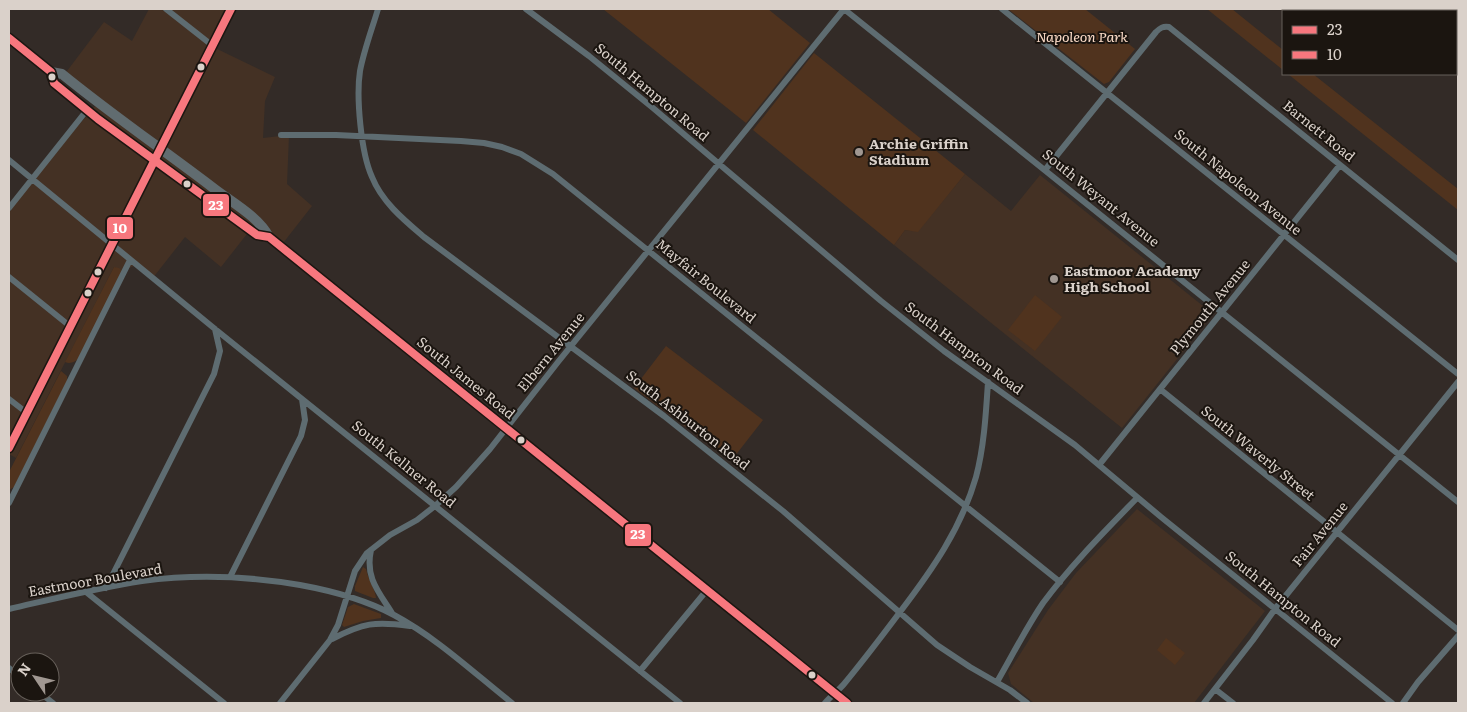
<svg xmlns="http://www.w3.org/2000/svg" width="1467" height="712" viewBox="0 0 1467 712" font-family="Literata,serif">
<style>
.built{fill:#443124}
.green{fill:#50331e}
.lines{fill:none;stroke-linecap:round;stroke-linejoin:round}
.minor{stroke:#5e6c71;stroke-width:6}
.primary{stroke:#616c70;stroke-width:10}
.bus-1-casing{stroke:#1b1510;stroke-width:11}
.bus-2-casing{stroke:#1b1510;stroke-width:11}
.bus-1{stroke:#f7777e;stroke-width:8}
.bus-2{stroke:#f7777e;stroke-width:8}
.bus-dot{fill:#dad1ca;stroke:#1b1510;stroke-width:2}
.poi-dot{fill:#a09791;stroke:#1b1510;stroke-width:2}
.labels{text-anchor:middle;stroke-width:4;stroke-linejoin:round;paint-order:stroke}
.park-label{font-size:14px;font-style:italic;fill:#fbdbc7;stroke:#1b1510}
.street-label{font-size:14px;fill:#dad1ca;stroke:#1b1510}
.poi-label{font-size:14px;font-weight:bold;fill:#dad1ca;stroke:#1b1510;text-anchor:start}
.line-badge{stroke:#1b1510;stroke-width:2}
.badge-label{font-size:14px;text-anchor:middle;font-weight:bold;fill:#fff}
</style>
<rect width="100%" height="100%" fill="#332b27"/>
<path class="built" d="M149,9h82l-20,37 64,31 -10,24 -2,37 26,-3 -2,49 25,22 -32,41 -26,-22 -33,42 -36,-30 -33,42 -18,-13 -12,5 -8,-4 -98,191 -7,-4v-247l86,-101 -34,-27 43,-57 28,19z
M965,174l46,37 29,-36 173,139 -91,114 -228,-183 11,-15 13,1z
M1137,509l128,102 -71,92h-160l-23,-19 -3,-11 40,-63 28,-37z"/>
<path class="green" d="M603,9h165l42,34 -64,80z
M1008,9h77l50,40 -26,33 -5,2z
M1207,9h25l51,41v20z
M814,53l151,121 -47,58 -13,-2 -11,15 -141,-115z
M1288,74h25l145,115v21z
M114,267l5,1 3,3 -42,87c-5,3 -9,7 -15,4z
M1035,295l27,22 -27,34 -27,-21z
M666,346l97,74 -32,41 -97,-73z
M61,371l6,5v5l-53,106 -5,3v-18z
M363,567l3,2c2,10 10,23 10,29h-3l-18,-7v-5z
M354,604l27,10v4l-18,3 -19,6 -2,-2 6,-18z
M1166,638l19,15 -10,12 -18,-15z"/>
<g class="lines">
<path class="minor" d="M166,9l47,37
M378,9c-6,20 -14,41 -18,62 -4,26 1,82 12,106 10,25 32,43 52,60l240,179 119,95 154,134 33,22 40,23 17,13
M526,9l63,47 64,52 228,193 63,50 131,94 86,72 231,186
M844,9l614,493
M1002,9l456,365
M1440,9l3,2
M1456,21l2,2
M281,135h55l125,6 23,2 18,4 19,7 32,20 507,408
M9,160l206,169 465,374
M1045,170l111,-138c4,-4 7,-6 13,-5l289,233
M9,208l78,-98
M9,277l62,50
M1160,389l298,241
M9,399l18,14
M1099,465l241,-300
M9,503l121,-243
M371,550c-6,27 7,41 21,63
M230,577l71,-141 4,-16 -3,-21
M106,588l108,-214 6,-23 -5,-22
M86,592l138,111
M9,609c44,-10 88,-21 133,-28 53,-7 106,-5 158,4 33,6 64,14 94,30 43,23 80,58 118,88
M332,639c31,-16 43,-18 78,-13
M9,668l11,9
M640,671l67,-81
M997,682c15,-26 29,-54 46,-79 28,-38 61,-71 94,-105
M1215,689l18,14
M39,692l14,11
M280,703l50,-63 8,-15 17,-54 12,-18 23,-18 27,-15 18,-14 21,-19 34,-38 68,-87 286,-353
M825,703c6,-7 13,-12 19,-19 19,-23 38,-48 56,-72 32,-42 61,-83 76,-135 8,-30 10,-64 12,-95
M1204,703l49,-63 22,-31 183,-227
M1403,703l15,-21 40,-46"/>
<path class="primary" d="M9,38l42,34 3,11 44,36 159,116 12,2 578,466
M51,72l11,2c49,40 100,75 150,113 19,15 46,29 57,50
M9,448l222,-439"/>
<defs>
<path id="bus-1" d="M9,38l42,34 3,11 44,36 159,116 12,2 578,466"/>
<path id="bus-2" d="M9,448l222,-439"/>
</defs>
<use href="#bus-1" class="bus-1-casing"/>
<use href="#bus-2" class="bus-2-casing"/>
<use href="#bus-1" class="bus-1"/>
<use href="#bus-2" class="bus-2"/>
</g>
<g class="bus-dot">
<circle cx="201" cy="67" r="4.5"/>
<circle cx="52" cy="77" r="4.5"/>
<circle cx="187" cy="184" r="4.5"/>
<circle cx="98" cy="272" r="4.5"/>
<circle cx="88" cy="293" r="4.5"/>
<circle cx="521" cy="440" r="4.5"/>
<circle cx="812" cy="675" r="4.5"/>
</g>
<g class="poi-dot">
<circle cx="859" cy="152" r="5"/>
<circle cx="1054" cy="279" r="5"/>
</g>
<g class="labels">
<g class="park-label">
<text x="1082" y="42">Napoleon Park</text>
</g>
<g class="street-label">
<text transform="translate(652 92) rotate(40)" y="5">South Hampton Road</text>
<text transform="translate(1319 131) rotate(39)" y="5">Barnett Road</text>
<text transform="translate(1238 182) rotate(39)" y="5">South Napoleon Avenue</text>
<text transform="translate(1101 198) rotate(39)" y="5">South Weyant Avenue</text>
<text transform="translate(706 281) rotate(39)" y="5">Mayfair Boulevard</text>
<text transform="translate(1210 307) rotate(-51)" y="5">Plymouth Avenue</text>
<text transform="translate(964 348) rotate(37)" y="5">South Hampton Road</text>
<text transform="translate(551 352) rotate(-51)" y="5">Elbern Avenue</text>
<text transform="translate(466 378) rotate(39)" y="5">South James Road</text>
<text transform="translate(688 420) rotate(38)" y="5">South Ashburton Road</text>
<text transform="translate(1258 453) rotate(39)" y="5">South Waverly Street</text>
<text transform="translate(404 464) rotate(39)" y="5">South Kellner Road</text>
<text transform="translate(1320 534) rotate(-51)" y="5">Fair Avenue</text>
<text transform="translate(95 580) rotate(-10)" y="5">Eastmoor Boulevard</text>
<text transform="translate(1283 599) rotate(39)" y="5">South Hampton Road</text>
</g>
<g class="poi-label">
<text x="869" y="149">Archie Griffin<tspan x="869" dy="16">Stadium</tspan></text>
<text x="1064" y="276">Eastmoor Academy<tspan x="1064" dy="16">High School</tspan></text>
</g>
</g>
<g class="line-badge">
<rect x="202" y="193" width="28" height="24" rx="5" fill="#f7777e"/>
<rect x="106" y="216" width="28" height="24" rx="5" fill="#f7777e"/>
<rect x="624" y="523" width="28" height="24" rx="5" fill="#f7777e"/>
</g>
<g class="badge-label">
<text x="216" y="210">23</text>
<text x="120" y="233">10</text>
<text x="638" y="539">23</text>
</g>
<rect width="1467" height="712" fill="none" stroke="#dad1ca" stroke-width="20"/>
<rect x="1282" y="10" width="175" height="65" fill="#1b1510" stroke="#67605a"/>
<rect x="1292" y="26" width="25" height="8" fill="#f7777e" stroke="#67605a"/>
<text x="1327" y="35" font-size="15" fill="#dad1ca">23</text>
<rect x="1292" y="51" width="25" height="8" fill="#f7777e" stroke="#67605a"/>
<text x="1327" y="60" font-size="15" fill="#dad1ca">10</text>
<g transform="translate(35 677) rotate(305)"><circle r="24" fill="#1b1510" stroke="#67605a"/>
<path d="M0-4L9 19L0 12L-9 19Z" fill="#a09791"/>
<text y="-8" font-size="14" font-weight="bold" text-anchor="middle" fill="#dad1ca">N</text>
</g>
</svg>
